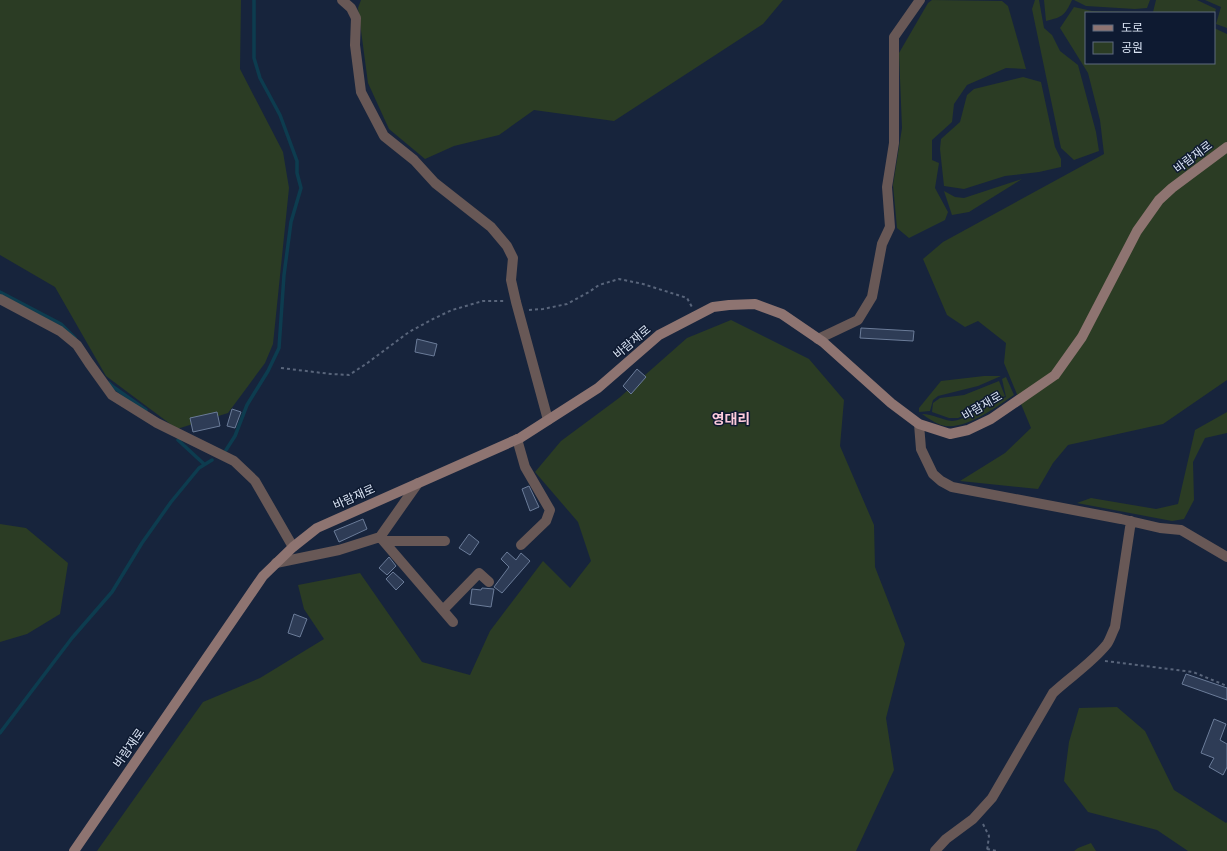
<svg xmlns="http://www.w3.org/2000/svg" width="1227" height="851" viewBox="0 0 1227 851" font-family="Rubik,'Noto Sans KR',sans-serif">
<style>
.green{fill:#2b3c24}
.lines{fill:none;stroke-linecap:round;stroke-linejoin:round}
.stream{stroke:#0d3c4f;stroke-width:3.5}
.building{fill:#2e3c56;stroke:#6b7c99}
.path{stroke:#59657b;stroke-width:2;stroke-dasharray:3 3;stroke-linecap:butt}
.street{stroke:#685856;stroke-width:10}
.secondary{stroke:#8e7471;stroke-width:10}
.labels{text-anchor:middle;stroke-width:3;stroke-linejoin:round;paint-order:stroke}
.street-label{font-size:12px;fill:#d9e3f3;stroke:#0e1a31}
.quarter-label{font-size:14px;font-weight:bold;fill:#fccadb;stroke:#0e1a31}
</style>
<rect width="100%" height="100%" fill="#17243c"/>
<path class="green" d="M0,0h241l-1,69 43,83 6,36 -16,156 -8,19 -37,50 -51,16 -71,-53 -51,-89 -55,-32z
M361,0h422l-20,24 -149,97 -80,-11 -35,25 -45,11 -29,13 -36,-30 -21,-46 -10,-75z
M932,0l70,1 6,5 18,63 -20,-1 -39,17 -13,19 -2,18 -20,18v20l7,3 -4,25 13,24 -3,8 -36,18 -12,-10 -4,-43 9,-57 -3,-75 29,-50z
M1035,0h4l5,28 8,7 8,16 18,14 18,67 3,19 -25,9 -13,-12 -29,-139z
M1044,0h28c-7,15 -9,17 -26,21z
M1074,0h76l-3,8 -12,1 -49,-3z
M1156,0h41l19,9 -2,6v-2h-128v50h128v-35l13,6v346l-64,44 -95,21 -15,18 -15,26 -78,-8 45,-28 26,-25 -27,-65 2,-20 -28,-22 -13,6 -18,-12 -24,-56 20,-17 161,-88 -4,-34 -12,-47 -28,-45 14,-21 18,4 61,1z
M1205,0h22v28l-11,-4 5,-17z
M1023,77l18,5 14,65 6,12v8l-22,5 -34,4 -41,13 -20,-3 -4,-37 1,-10 19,-17 7,-27 7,-6z
M1022,179l-53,33 -17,3 -8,-24 11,6 9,1z
M731,320l78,39 35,41 -4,46 34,79 1,42 30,77 -19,74 8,52 -38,81h-759l106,-149 57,-24 64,-39 -20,-30 -6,-24 62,-12 62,89 48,13 20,-44 53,-70 27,27 21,-27 -13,-39 -43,-50 26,-31 58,-43 68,-60z
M984,376h17l-23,10 -40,10 -5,4 -3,11 -11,1v-4l22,-27z
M1006,377l8,18c-18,12 -50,37 -73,30 -6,-2 -13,-7 -19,-11 11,0 20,6 30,7 11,0 43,-19 54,-24l-4,-18z
M999,381l6,15 -47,22h-9l-17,-6 1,-9 7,-5 24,-3z
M1227,412v21l-22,5 -12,24 1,38 -10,19 -12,2 -95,-18 14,-5 65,11 22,-5 17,-74z
M0,524l26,4 42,35 -8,51 -33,20 -27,8z
M1117,707l28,24 29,59 52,33 1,-1v29h-39l-31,-21 -69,-18 -24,-31 5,-39 10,-34z
M1091,843l5,8h-22l4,-3z"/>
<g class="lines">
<path class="stream" d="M0,292l61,32 14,14
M109,383l3,3 34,24
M178,440l26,24
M226,450l9,-14 12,-31 21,-34 11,-23 5,-73 7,-53 10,-34 -4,-15v-12l-17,-46 -20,-37 -6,-20v-58
M0,733l72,-95 40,-46 30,-49 29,-41 28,-34 13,-8"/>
</g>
<path class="building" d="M861,328l53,3 -1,10 -53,-3z
M417,339l20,5 -3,12 -19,-4z
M637,369l9,8 -15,17 -8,-8z
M232,409l9,3 -6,16 -8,-2z
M217,412l3,14 -27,6 -3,-14z
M529,486l10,21 -9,4 -8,-22z
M363,519l4,10 -28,13 -5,-11z
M469,534l10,8 -9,13 -11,-7z
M507,552l9,8 5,-7 9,8 -28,32 -8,-6 15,-20 -8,-8z
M389,557l7,9 -9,9 -8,-7z
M393,572l11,10 -8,8 -10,-11z
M482,588l12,1 -3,18 -21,-3 2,-15 9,1z
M294,614l13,5 -7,18 -12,-4z
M1186,674l41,14v12l-45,-16z
M1214,719l12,5 -6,16 7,4v23l-4,8 -14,-8 5,-9 -13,-5z"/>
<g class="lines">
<path class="path" d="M529,310l14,-1 24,-5 22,-12 10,-7 20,-6 24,5 44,14 5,9
M281,368l50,6 18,1 17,-11 43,-32 24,-13 19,-9 31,-9h23
M1105,661l88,11 34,14
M983,824l6,12 -2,15
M987,849l10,2"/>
<path class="street" d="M342,0l9,8 5,10 -1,27 6,47 11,21 12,23 30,24 21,23 56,44 16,19 6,12 -2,22 5,22 32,118
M0,299l60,32 17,14 12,18 23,32 45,28 77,38 21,20 38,66
M818,339l40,-19 14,-23 10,-53 8,-17 -3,-40 7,-44v-106l26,-37
M919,424l2,25 12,25 8,7 11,6 169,32 39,9 21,2 46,27
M517,439l8,28 25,43 -4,11 -25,24
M380,537l73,85
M384,541h61
M276,563l63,-13 41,-13 38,-54
M443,610l36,-37 10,9
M935,851l11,-12 27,-20 19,-21 61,-105c17,-16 39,-30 54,-49 3,-4 5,-11 8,-17l16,-106"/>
<path class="secondary" d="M74,851l189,-275 30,-29 24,-19 203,-90 78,-50 61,-53 54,-28 16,-2 26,-1 27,10 41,28 68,61 28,21 31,10 18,-4 23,-11 64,-44 27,-38 55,-106 22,-31 13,-12 55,-41"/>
</g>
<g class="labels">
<g class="street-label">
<text transform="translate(1193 157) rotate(-37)" y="4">바람재로</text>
<text transform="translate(632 342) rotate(-40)" y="4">바람재로</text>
<text transform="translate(982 406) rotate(-30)" y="4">바람재로</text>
<text transform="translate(354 497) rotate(-24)" y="4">바람재로</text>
<text transform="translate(129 748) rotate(-55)" y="4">바람재로</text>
</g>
<g class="quarter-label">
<text x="731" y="424">영대리</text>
</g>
</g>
<rect x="1085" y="12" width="130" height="52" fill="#0e1a31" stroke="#5f6a7f"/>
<rect x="1093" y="25" width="20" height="6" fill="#8e7471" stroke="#5f6a7f"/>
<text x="1121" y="32" font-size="12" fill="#d9e3f3">도로</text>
<rect x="1093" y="42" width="20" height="12" fill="#2b3c24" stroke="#5f6a7f"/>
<text x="1121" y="52" font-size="12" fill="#d9e3f3">공원</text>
</svg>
